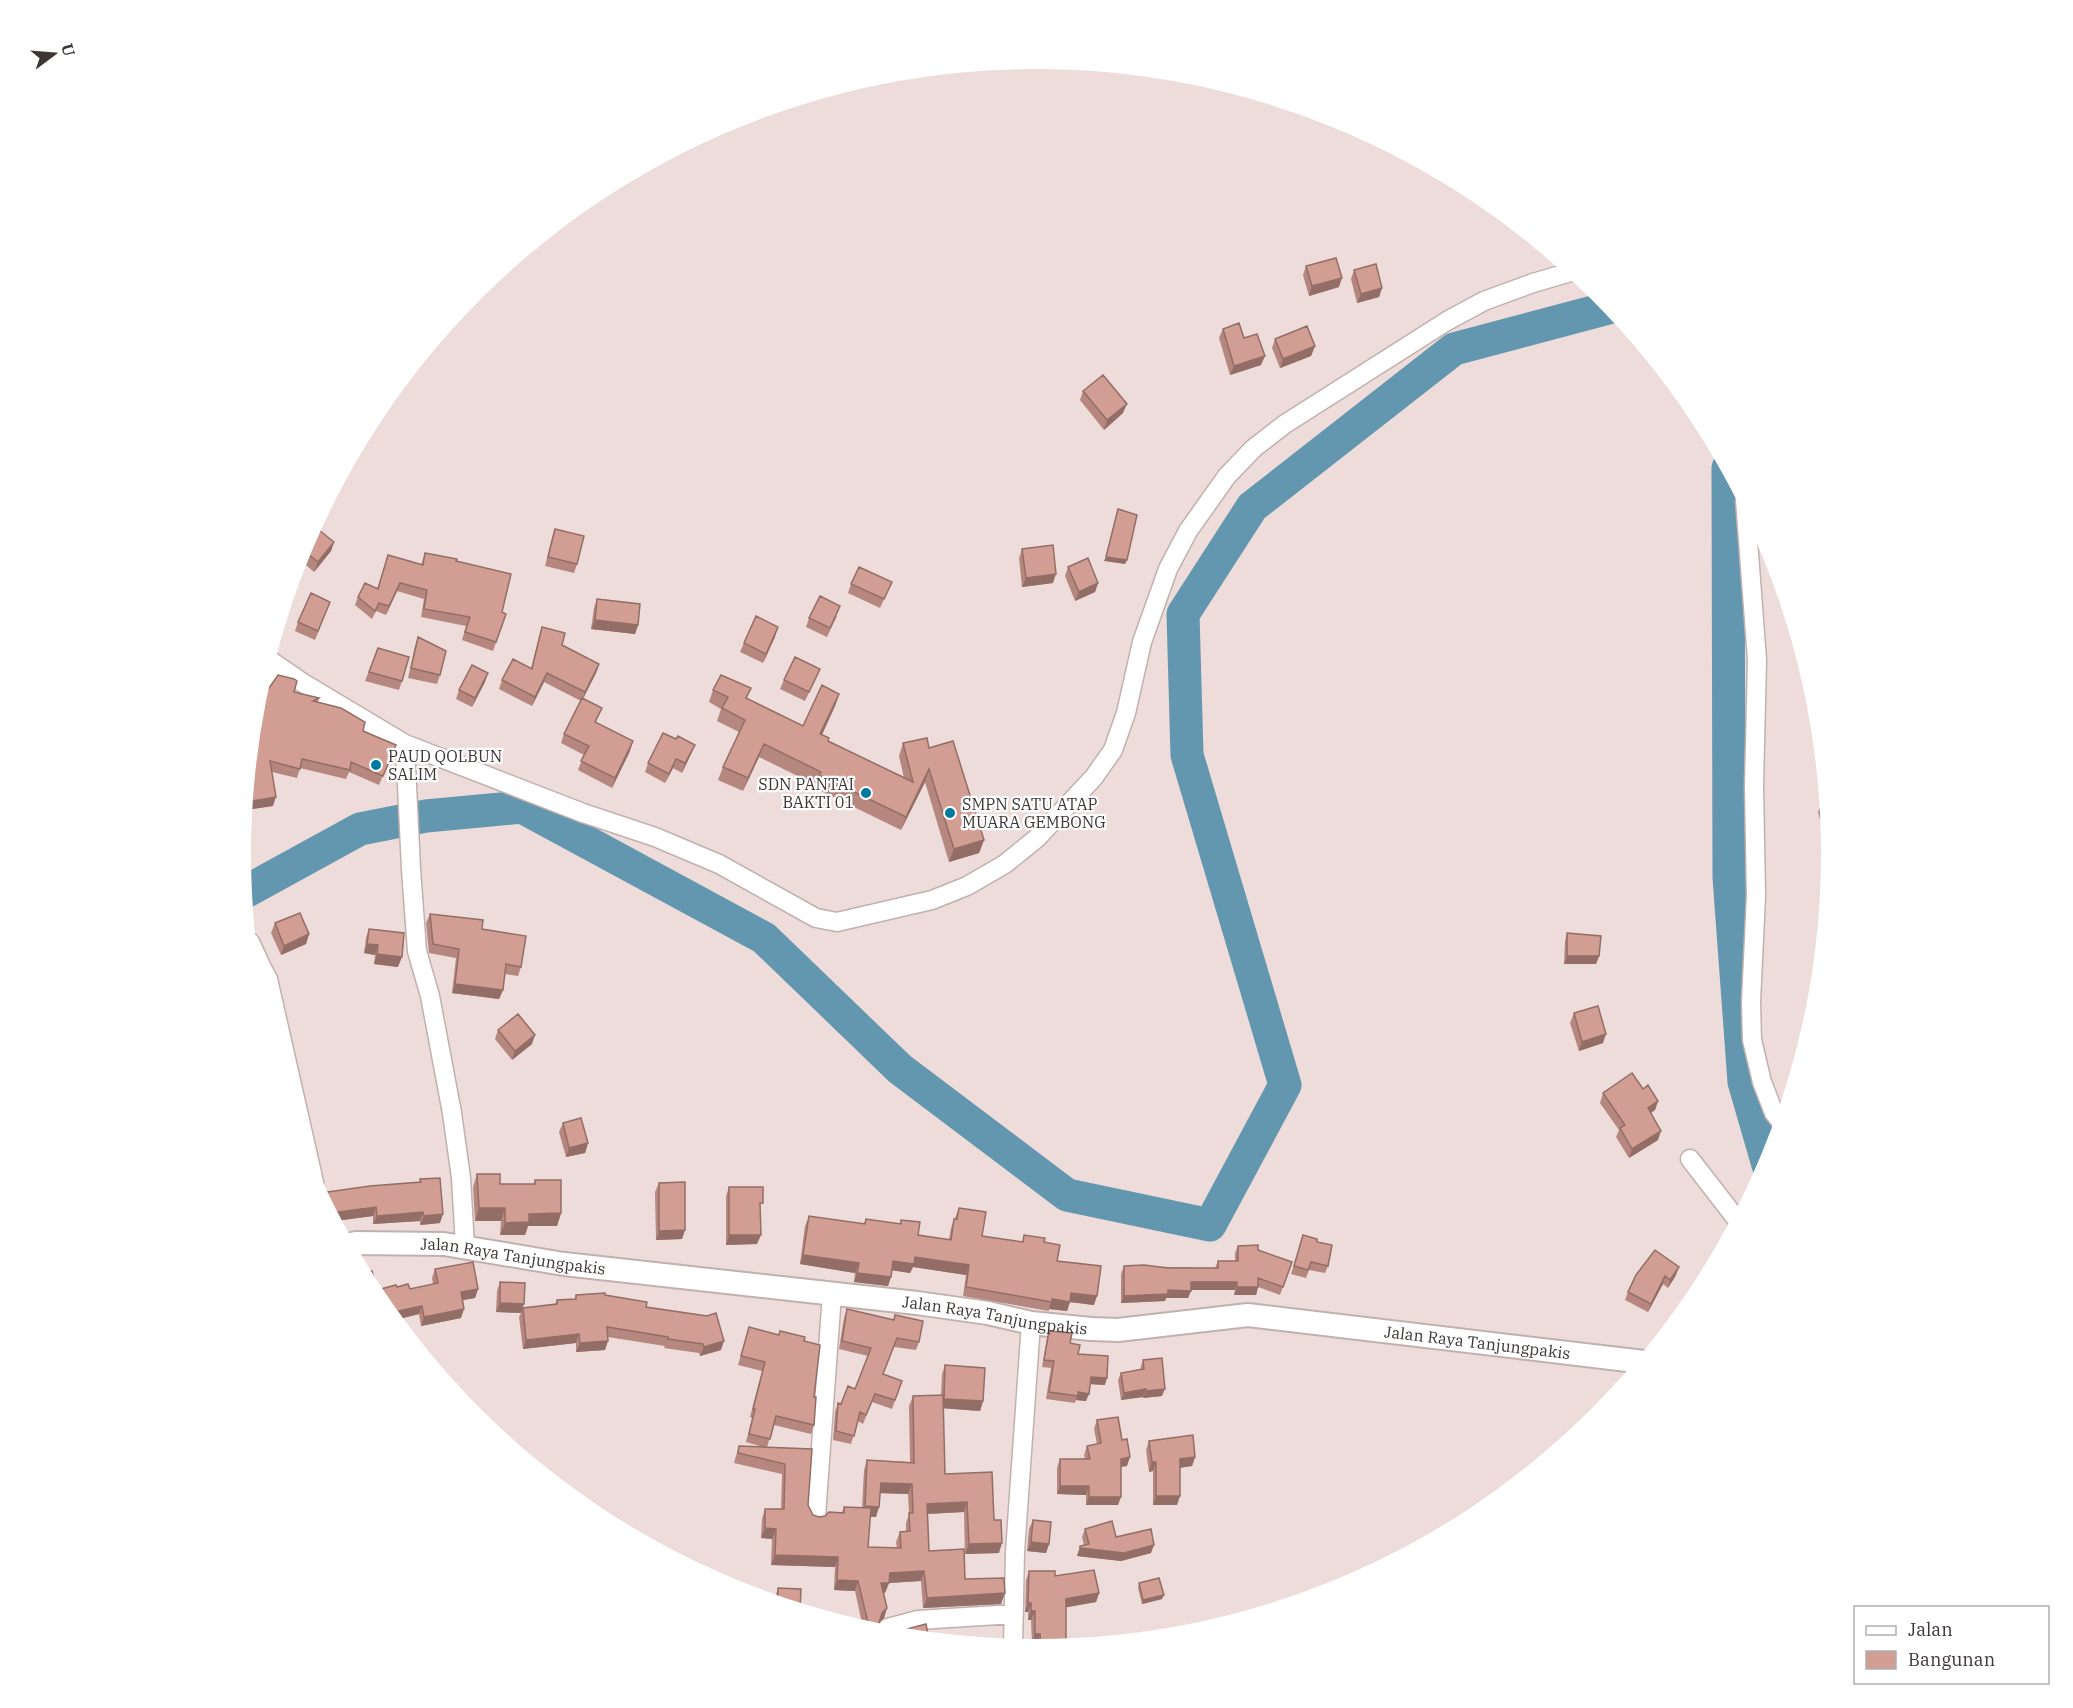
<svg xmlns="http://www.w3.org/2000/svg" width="2073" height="1708" viewBox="0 0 2073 1708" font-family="'IBM Plex Serif',serif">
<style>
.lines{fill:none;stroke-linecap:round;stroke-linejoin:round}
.river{stroke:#6396af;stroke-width:33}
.minor-casing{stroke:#c1b1ae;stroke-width:21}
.tertiary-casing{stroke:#c1b1ae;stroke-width:26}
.minor{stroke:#fff;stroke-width:18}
.tertiary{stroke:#fff;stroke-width:22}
.wall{fill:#b5877e;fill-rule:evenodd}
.shaded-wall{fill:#936e67}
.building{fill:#d29d93;stroke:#936e67;stroke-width:1.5}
.poi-dot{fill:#0079a1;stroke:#fff;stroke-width:2}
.labels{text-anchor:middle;stroke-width:4.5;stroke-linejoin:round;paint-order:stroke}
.poi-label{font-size:16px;fill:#3d3635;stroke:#fff;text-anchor:start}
.street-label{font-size:16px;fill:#3d3635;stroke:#fff}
</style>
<rect width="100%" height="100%" fill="#eddcd9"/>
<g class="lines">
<path class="river" d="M1728,468l1,409 15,205 24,83
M245,892l115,-63 66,-13 96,-9 242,131 136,131 167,126 143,30 75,-140 -98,-330 -4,-141 69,-107 202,-158 158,-42"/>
<defs>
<path id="minor" d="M1745,500l12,160 -3,126 2,110 -5,106 1,38 10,42 12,31 8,10
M268,659l35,24 102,61 178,69 72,24 64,27 97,54 21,4 95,-22 35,-14 38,-22 32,-26 57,-61 19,-27 13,-37 16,-71 26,-73 20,-38 39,-55 27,-28 31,-24 162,-103 37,-20 49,-18 41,-12
M260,687l15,-23
M405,744l6,125 6,82 13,45 22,117 9,65 4,68
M250,942l12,26
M252,969l10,-1 6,11 46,203
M1690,1159l48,62
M816,1516l16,-222
M885,1635l3,-7 30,-8 96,-6
M1013,1647l2,-95 16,-229"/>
<g id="tertiary">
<path id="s1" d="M348,1245l8,-2 88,1 120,20 353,39 71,10 43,10 60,6 27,1 130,-15 396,47"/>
</g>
</defs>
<use href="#minor" class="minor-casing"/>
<use href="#tertiary" class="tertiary-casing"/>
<use href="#minor" class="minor"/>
<use href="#tertiary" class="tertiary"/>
</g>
<path class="wall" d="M1306,266l33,21 -30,9 -6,-21z
M1354,270l28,18 -3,9 -22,6 -6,-24z
M1223,329l21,9 17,27 -31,10 -11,-37z
M1275,339l40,7 -4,10 -31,12 -8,-20z
M1083,391l40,22 -19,17 -24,-30z
M555,529l22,35 -3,9 -29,-7 7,-28z
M334,542l-3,9 -17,21 -15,-13 3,-10z
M1022,549l31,34 -31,4 -3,-29z
M425,553l31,8 46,51 4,2 -13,37 -31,-11 4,-14 -45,-9 3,-18 -27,-8 -11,24 -10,-4 -4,8 -17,-14 3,-8 19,-8 11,-34 33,10z
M1068,567l30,16 -3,9 -20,9 -10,-25z
M892,582l-12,26 -32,-15 3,-9z
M597,599l41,26 -3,9 -44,-5 3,-21z
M330,602l-15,38 -20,-9 3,-9z
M837,616l-10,21 -21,-10 3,-9z
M542,627l20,18 37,19 -3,9 -13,25 19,10 -6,14 34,29 -18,37 -34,-18 6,-15 -23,-12 3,-9 17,-33 -37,-19 -12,24 -33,-17 3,-9 29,-12 8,-31z
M418,637l22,38 -3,9 -29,-6 7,-32z
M775,637l-12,26 -23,-11 4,-9z
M378,648l24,33 -3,9 -34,-9z
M820,669l-15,32 -25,-12 4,-9z
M485,682l-13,25 -16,-8 3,-9z
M263,689l31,3 25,6 -1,4 45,29 29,23 -13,31 -30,-13 -3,7 -46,-11 -3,10 -25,-6 1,34 -28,4 6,-62 3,-13h-1l3,-37z
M713,690l34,9 56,27 36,-32 -4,12 -13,29 6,6 76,37 -5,-22 4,-13 26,5 55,92 -5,13 -30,9 -24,-80 -24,48 -86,-42 1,-3 -57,-28 -16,34 -25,-11 5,-13 16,-35 -22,-11 4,-12 -12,-7z
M676,739l19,6 -4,9 -9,19 -9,-5 -8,15 -20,-11 3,-9z
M1827,801l5,53 -1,6 -13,-48 4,-9z
M430,914l52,15 39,38 -3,9 -13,-2 -2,16 -4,9 -47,-6 4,-35 -27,-5 -3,-30z
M275,923l34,11 -3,10 -25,11 -10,-22z
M369,929l29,38 -24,-3 1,-9 -11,-2 2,-15z
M1567,933l32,23 -3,8h-32l1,-23z
M1574,1013l29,30 -24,8 -9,-28z
M498,1030l34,14 -20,16 -17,-21z
M1643,1089l15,12 -3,9 -4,3 7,27 -29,18 -13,-21 3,-7 -19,-27 3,-10z
M563,1123l25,20 -3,10 -19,4 -7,-25z
M477,1174l23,10h34l1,-4 26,33 -4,13h-29l-3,9h-25l1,-14h-26l-2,-34z
M420,1179l20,44 -20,2v-4l-47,3v-8l-38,5 -15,-28 99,-10z
M659,1183l26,47 -3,9 -26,1 -1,-48z
M729,1187l32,23 -4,34 -31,1v-49z
M959,1208l23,28 40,6 2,-7 20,7 13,19 37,44 -24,-3 -3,9 -18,-2v2l-86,-15 3,-21 -53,-8 -3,6 -18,-3 -4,16 -34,-4 1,-9 -55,-9 5,-38 4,-10 55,8 2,-5 34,5 1,-4 17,15 31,4 2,-11z
M1303,1235l14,7 11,24 -3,7 -16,-3 -3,8 -15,-4z
M1238,1246l20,4 34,12 -12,33 -22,-8 -2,8h-22l1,-5h-44l-3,8h-22l-1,3 -44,2v-29l3,-8 91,2 3,-7h17v-8z
M1655,1250l21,25 -8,13 -5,-4 -15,28 -23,-12 3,-8z
M435,1269l43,20 -3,9 -13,2 -1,18 -40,8 -2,-12 -24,6 -20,-24 2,-6 20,-3 13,2 23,-5 -1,-6z
M500,1282l23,26 32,-4 2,-4 18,-1 1,-4h29l41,12 75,43 -21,6 -1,-3 -35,-5 1,-2 -57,-9 -3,13 -29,2v-9l-53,6 -4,-32 2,-4 -25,-1 1,-21z
M847,1309l46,11 2,-5 24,27 -3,8 -22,-3 -11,28 19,6 -10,28 -20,-7 -9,22 -5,-3 -7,23 -18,-4 2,-28 3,-9 3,1 14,-15 13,-33 -29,-7 5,-31z
M749,1327l29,8 2,-4 24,10 10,56v28l-3,9 -37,-9 -7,22 45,2 -4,56 5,10 6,2 23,-5 2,-5 18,1 2,-38 3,-10 43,2 -1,-56 4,-10 28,-1 1,-21 3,-9 38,36 -3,10 -37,-3 2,66 49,46 5,33 -34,1 -1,-42 -36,2 1,37 36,28 36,25 -78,4 -2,-27 -32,2 -4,10h-1l3,15 -3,10 -5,5 -1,3 -15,2 -8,-37 -21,-1 1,-23 -64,-2 1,-26 -11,-1 1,-19 3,-10h16l1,-35 -48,-11 2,-7 3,-10 24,1 -17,-5 6,-24 -2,-1 12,-46 -24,-6zM880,1493l28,1 1,20 -3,9v8l-6,1 -4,10 1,6 -29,-1 2,-30h6z
M1049,1331l21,12 35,42 -15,-1 -4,17 -10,-1 -1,3 -29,-4 5,-31 -9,-1 5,-29z
M1143,1360l19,36 -19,2v-1l-22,3 -3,-20 3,-7 19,-4z
M1097,1420l30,46 -6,1 -3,38h-32v-10l-29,-1v-26l3,-9h25l-1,-4 3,-9 10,-2 -3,-15z
M1149,1441l46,16 -3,9 -12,2 -3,37h-24v-34l-4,1 -3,-22z
M1033,1520l16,24 -3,9 -19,-2 2,-22z
M1085,1529l31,8 35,16 -30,8 -44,-5 3,-10 4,-1 -2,-8z
M1029,1571l26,5 44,17 -3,9 -30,5v40l-29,2v-6h-5l-1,-23h-3v-8h-3l1,-32z
M1139,1583l23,16 -20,5 -4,-16z
M778,1588l22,22 -25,-8v-4z
M907,1629l22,10 -25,-3z"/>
<path class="shaded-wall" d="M1342,278l-3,9 -30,9 3,-10z
M1382,288l-3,9 -22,6 4,-9z
M1315,346l-4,10 -31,12 3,-9z
M1265,356l-4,9 -31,10 4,-9z
M1127,404l-4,9 -19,17 3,-10z
M334,542l-3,9 -17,21 4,-10z
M1106,557l21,3 -2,4 -21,-3z
M1056,574l-3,9 -31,4 4,-9z
M400,583l-3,8 -11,24 3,-9z
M1098,583l-3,9 -20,9 4,-9z
M595,620l43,5 -3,9 -44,-5z
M778,627l-3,10 -12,26 3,-9z
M599,664l-3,9 -14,28 3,-9z
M488,673l-3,9 -13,25 3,-9z
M547,673l-3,9 -12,24 3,-9z
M839,694l-4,12 -19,41 4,-13z
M633,741l-3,10 -18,37 3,-10z
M764,744l-5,13 -16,34 5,-13z
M695,745l-4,9 -9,19 3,-10z
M676,759l-3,9 -8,15 4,-9z
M929,769l-4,13 -24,48 5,-13z
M276,797l-3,9 -28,4 1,-8z
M984,840l-5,13 -30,9 5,-13z
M309,934l-3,10 -25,11 3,-9z
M367,944l11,1 -3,10 -11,-2z
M377,954l25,3 -4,10 -24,-3z
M1567,956h32l-3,8h-32z
M455,984l48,6 -4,9 -47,-6z
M1606,1034l-3,9 -24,8 3,-9z
M535,1035l-3,9 -20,16 3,-9z
M1658,1101l-3,9 -11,7 4,-9z
M1661,1131l-3,9 -29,18 3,-9z
M588,1143l-3,10 -19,4 3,-9z
M376,1207l-3,9 -38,5 -4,-8z
M479,1208h26l-4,13h-26z
M423,1212l-3,9 -47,3 4,-8z
M561,1213l-4,13h-29l-3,9h-25l5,-12 24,-9z
M443,1214l-3,9 -20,2 4,-9z
M685,1230l-3,9 -26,1 3,-9z
M729,1235h32l-4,9 -31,1z
M803,1255l56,8 -4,10 -55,-9z
M915,1257l54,8 -3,10 -53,-8 -3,6 -20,-3 3,-9z
M1679,1267l-3,8 -8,13 2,-8z
M857,1273l34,4 -3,9 -34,-4z
M1665,1276l-2,8 -15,28 3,-8z
M1191,1282h46l-2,8h-47z
M1237,1287h21l-2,8h-22z
M478,1289l-3,9 -17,3 3,-9z
M1168,1290l23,1 -3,7h-22l-1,3 -44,2 3,-7z
M1071,1293l26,3 -3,9 -24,-3 -3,9 -18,-2 3,-10z
M500,1303l24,1 -3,9 -25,-1z
M422,1306l-3,8 -24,6 -6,-7z
M464,1309l-3,9 -40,8 3,-9z
M579,1334l-3,9 -53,6 3,-9z
M608,1341l-3,9 -29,2 4,-9z
M724,1341l-3,9 -21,6 4,-9z
M1091,1377l16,1 -2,7 -16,-1z
M1146,1389l-3,8 -22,3 3,-7z
M1165,1389l-3,7 -19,2 3,-7z
M1078,1392l11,2 -3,7 -10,-1z
M944,1399l39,2 -3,10 -40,-3z
M1130,1457l-3,9 -9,1 3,-8z
M1195,1457l-3,9 -15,2 3,-9z
M1152,1462h4l-3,9 -4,1z
M881,1483l31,1 -4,10 -31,-1z
M1060,1486h29l-3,9 -29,-1z
M1156,1496h24l-3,9h-24z
M1089,1497h32l-3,8h-32z
M967,1502l-3,10 -40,2 3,-10z
M865,1506l14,1 -3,10 -15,-1z
M765,1528l11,1 -4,10 -11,-1z
M1031,1542l18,2 -3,9 -19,-2z
M1002,1543l-3,10 -34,1 4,-10z
M1154,1545l-3,8 -30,8 -44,-5 3,-8z
M775,1555l63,2 -3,10 -64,-2z
M924,1571l-3,10 -34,2h2l-4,10h-8l4,-10 9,-10z
M837,1580l21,1 -3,10 -21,-1z
M1005,1593l-4,11 -78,4 4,-10z
M1099,1593l-3,9 -33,6 3,-9z
M1164,1595l-2,4 -20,5 1,-4z
M1028,1603h3l-3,9h-3z
M887,1608l-3,10 -6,5 4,-10z
M1031,1611h4l-4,9h-3z
M1035,1634h5l-3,9h-5z"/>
<path class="building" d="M1336,258l6,20 -30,8 -6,-20z
M1376,264l6,24 -21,6 -7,-24z
M1239,323l5,15 13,-4 8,22 -31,10 -11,-37z
M1307,326l8,20 -32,13 -8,-20z
M1103,375l24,29 -20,16 -24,-29z
M1118,509l19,6 -10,45 -21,-3z
M314,526l20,16 -16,20 -16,-13z
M555,529l29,7 -7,28 -29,-7z
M1053,545l3,29 -30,4 -4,-29z
M425,553l32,6 -1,2 55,13 -9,38 4,2 -10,28 -31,-10 5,-15 -46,-8 3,-19 -27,-7 -11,23 -10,-3 -4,8 -17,-14 7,-14 13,6 10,-34 35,10z
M1088,558l10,25 -19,9 -11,-25z
M859,567l33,15 -8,17 -33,-15z
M311,593l19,9 -12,29 -20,-9z
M820,596l20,10 -10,22 -21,-10z
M597,599l43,5 -2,21 -43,-5z
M756,616l22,11 -12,27 -22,-11z
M542,627l23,6 -3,12 37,19 -14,28 -38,-19 -12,24 -33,-17 11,-21 19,10z
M418,637l28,14 -6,24 -29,-7z
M378,648l31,9 -7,24 -33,-9z
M795,657l25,12 -11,23 -25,-12z
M472,665l16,8 -13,25 -16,-8z
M278,675l16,4 3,2 -3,11 25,6 -6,3 28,7 24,14 -2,9 33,14 -13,31 -32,-14 -1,8 -48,-11 -2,10 -30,-8 6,36 -30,5 5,-46 7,-30 -4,-1 2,-27 4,-10 3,1 6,-1z
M721,675l30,13 -5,10 57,28 19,-41 17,9 -19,40 9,4 -1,3 85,41 -10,-39 24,-5 2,10 24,-7 31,99 -30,9 -25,-80 -23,48 -87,-42 2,-3 -57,-28 -16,34 -25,-11 22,-47 -23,-12 6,-11 -15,-7z
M582,698l20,10 -7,14 38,19 -18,37 -34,-17 8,-15 -25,-12z
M663,733l13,6 2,-3 17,9 -10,18 -9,-4 -7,15 -21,-11z
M1827,801l3,34 -8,-32z
M300,913l9,21 -25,12 -9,-23z
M430,914l53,6 -1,9 44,7 -5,31 -15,-3 -3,26 -48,-6 4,-35 -26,-5z
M369,929l35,4 -2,24 -25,-3 1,-9 -11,-1z
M1567,933l34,3 -2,20h-32z
M1598,1006l8,28 -24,8 -8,-29z
M518,1014l17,21 -20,16 -17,-21z
M1632,1073l11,16 5,-4 10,16 -10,7 13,23 -29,18 -12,-21 5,-3 -22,-32z
M581,1118l7,25 -19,5 -6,-25z
M477,1174h23v10h35v-4h26v33l-32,1v8l-24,1v-15h-26z
M440,1178l3,36 -19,2 -1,-4 -46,4 -1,-9 -45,6 -11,-20 50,-7 51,-4 -1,-3z
M685,1182v48l-26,1v-48z
M729,1187h34v16h-3l1,32h-32z
M959,1208l27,4 -4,24 41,6 1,-7 21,3 -1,4 16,3 -3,16 44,5 -4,30 -26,-3 -1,9 -18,-3v3l-86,-15 3,-22 -54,-8 -1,7 -21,-3 -2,16 -34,-4 2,-10 -56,-8 6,-39 56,8 1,-5 35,5v-4l19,2 -2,13 33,5 3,-21h3z
M1303,1235l14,4v3l15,3 -4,21 -17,-4 -3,8 -14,-4z
M1258,1245v5l34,12 -9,25 -25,-9v9h-21v-5h-46v9l-23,-1v4l-44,2v-30l20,-1 24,3h50v-7h20v-15z
M1655,1250l24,17 -9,13 -5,-4 -14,28 -23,-12 8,-17z
M473,1262l5,27 -17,3 3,17 -40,8 -2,-11 -33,7 -14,-17 -12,-23 9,-2 5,19 19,-5 1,2 11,-3 2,5 28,-6 -3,-14z
M500,1282l25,1 -1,21 -24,-1z
M605,1293v2l42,7 -1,5 61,9 9,-3 8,28 -20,6 -1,-3 -35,-5v-2l-61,-10 1,14 -28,2 -1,-9 -53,6 -3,-32 34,-4v-4l19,-1v-4z
M847,1309l47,11 1,-5 28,6 -4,21 -22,-4 -14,36 19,7 -7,19 -20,-6 -9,21 -6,-3 -6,24 -18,-5 2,-28 3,1 7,-18 7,3 16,-41 -29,-7z
M749,1327l30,8 1,-4 25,6 -1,4 16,4 -6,52h2l-2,28 -38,-9 -6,23 -21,-5 6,-25h-2l12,-47 -24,-6z
M1049,1331l23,2 -2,10 10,2 -2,9 30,2 -1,22 -16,-1 -2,17 -11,-2v4l-29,-4 5,-31 -10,-1z
M1162,1358l3,31 -19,2v-2l-22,4 -3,-20 23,-4 -1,-9z
M945,1365l40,3 -2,33 -39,-2z
M943,1395l2,79 47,-2 2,48h7l1,23 -33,1 -2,-42 -40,2 2,47 35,-2 1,30 39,-1 1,15 -78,5 -3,-27 -34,2 -1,10h-8l6,25 -5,5 -4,13 1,5 4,3h-2l-18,-5 6,-2 -11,-46 -21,-1 1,-23 -63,-2 1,-26 -11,-1v-19h19l1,-45 -47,-11 1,-7 73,3 -4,56 5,10 6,2 6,-1 4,-4 15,1v-6l27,1 -3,39 33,1 -1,-16 10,-1 -1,-18h4l-1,-29 -31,-1 -2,24 -14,-1 2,-46 47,3 -1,-67z
M1118,1417l4,23 5,-1 3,18 -9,2v38h-32v-11h-29v-27h30l-3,-13 14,-3 -4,-23z
M1193,1435l2,22 -15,2v37h-24v-34h-4l-3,-21z
M1033,1520l18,2 -2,22 -18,-2z
M1112,1521l4,16 35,-8 3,16 -30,8 -44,-5v-2l9,-2 -4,-15z
M1094,1570l5,23 -33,6v48l-25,2 -1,-15h-5v-23h-4v-8h-3l1,-32h26v5z
M1159,1578l5,17 -21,5 -4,-17z
M778,1588l23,1 -1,21 -22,-7z
M926,1624l3,15 -20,-2 -2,-8z"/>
<g class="poi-dot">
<circle cx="376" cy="765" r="6"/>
<circle cx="866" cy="793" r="6"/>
<circle cx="950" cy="813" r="6"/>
</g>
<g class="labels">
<g class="poi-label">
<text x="388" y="762">PAUD QOLBUN<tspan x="388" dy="18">SALIM</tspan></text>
<text x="854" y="790" text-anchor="end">SDN PANTAI<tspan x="854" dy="18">BAKTI 01</tspan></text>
<text x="962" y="810">SMPN SATU ATAP<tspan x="962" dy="18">MUARA GEMBONG</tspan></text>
</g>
<g class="street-label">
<text dy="6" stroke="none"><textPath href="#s1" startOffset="166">Jalan Raya Tanjungpakis</textPath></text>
<text dy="6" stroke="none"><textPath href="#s1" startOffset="652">Jalan Raya Tanjungpakis</textPath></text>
<text dy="6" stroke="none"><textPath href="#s1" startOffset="1138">Jalan Raya Tanjungpakis</textPath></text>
</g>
</g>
<path d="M0 0H2073V1708H0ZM251 854a785 785 0 1 1 1570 0a785 785 0 1 1-1570 0Z" fill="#fff" fill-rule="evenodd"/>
<rect x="1854" y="1606" width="195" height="78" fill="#ffffff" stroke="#b1afae" stroke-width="1.5"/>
<rect x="1866" y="1626" width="30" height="9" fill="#ffffff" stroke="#b1afae" stroke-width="1.5"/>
<text x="1908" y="1636" font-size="18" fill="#3d3635">Jalan</text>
<rect x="1866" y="1651" width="30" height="18" fill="#d29d93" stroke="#b1afae" stroke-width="1.5"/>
<text x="1908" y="1666" font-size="18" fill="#3d3635">Bangunan</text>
<g transform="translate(54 54) rotate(74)" stroke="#ffffff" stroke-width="4.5" paint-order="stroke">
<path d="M0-4.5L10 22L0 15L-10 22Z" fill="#3d3635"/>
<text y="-9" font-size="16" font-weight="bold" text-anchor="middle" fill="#3d3635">U</text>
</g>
</svg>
